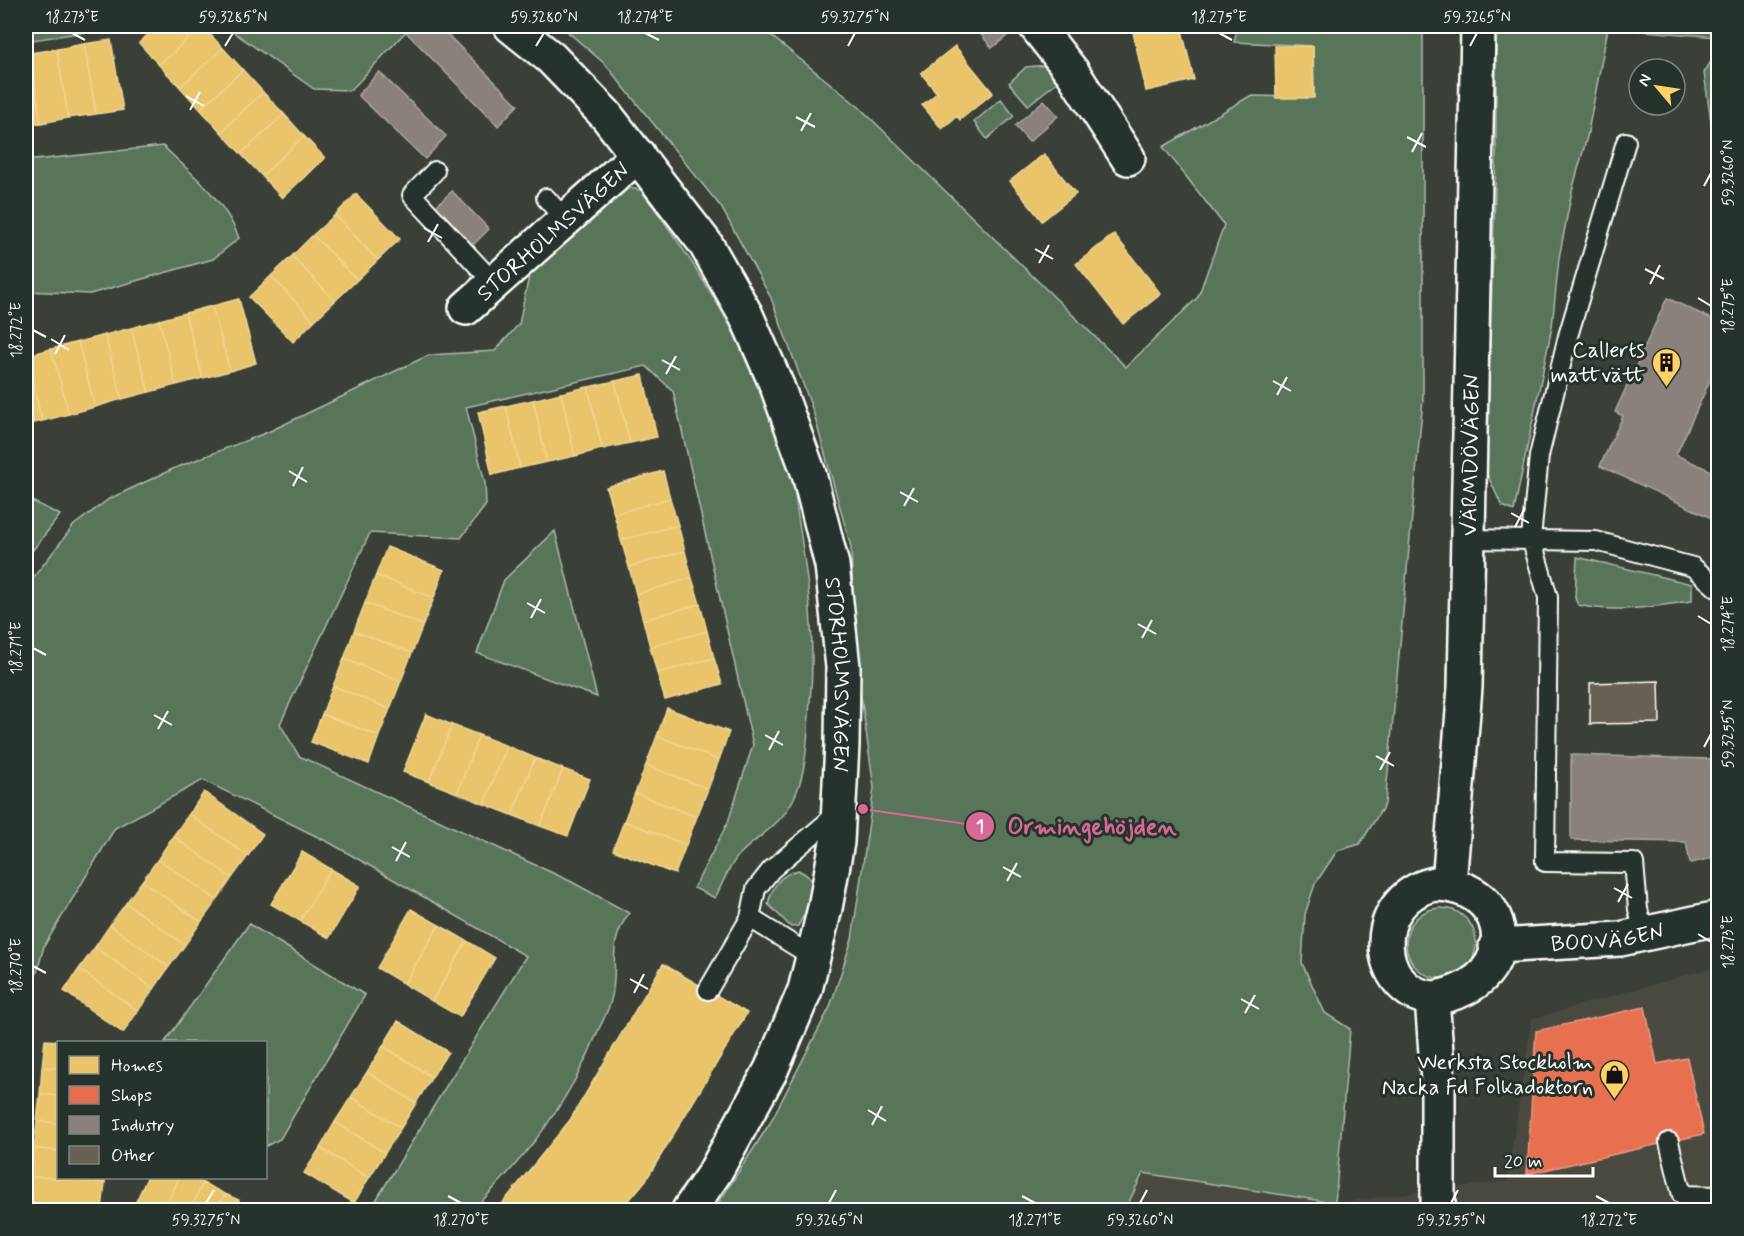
<svg xmlns="http://www.w3.org/2000/svg" width="1744" height="1236" viewBox="0 0 1744 1236" font-family="Mynerve,sans-serif">
<style>
.built{fill:#484a40}
.green{fill:#59745a;stroke:#acbaac;stroke-width:1.5}
.homes{fill:#e9c46a;stroke:#f0d697;stroke-width:1.5}
.shops{fill:#e76f51;stroke:#ee9a85;stroke-width:1.5}
.industry{fill:#8a817c;stroke:#ada7a3;stroke-width:1.5}
.building{fill:#686052;stroke:#fff;stroke-width:1.5}
.lines{fill:none;stroke-linecap:round;stroke-linejoin:round}
.lane-casing{stroke:#fff;stroke-width:22}
.street-casing{stroke:#fff;stroke-width:38}
.secondary-casing{stroke:#fff;stroke-width:38}
.lane{stroke:#26332d;stroke-width:18}
.street{stroke:#26332d;stroke-width:33}
.secondary{stroke:#26332d;stroke-width:33}
.ticks{fill:none;stroke:#fff;stroke-width:2}
.labels{text-anchor:middle;stroke-width:6;stroke-linejoin:round;paint-order:stroke}
.street-label{font-size:22px;fill:#fff;stroke:#26332d}
.poi-label{font-size:22px;fill:#fff;stroke:#26332d;text-anchor:end}
.leader{fill:none;stroke:#d76994;stroke-width:2}
.callout-dot{fill:#d76994;stroke:#26332d;stroke-width:2}
.mark-label{font-size:18px;text-anchor:middle;font-weight:bold;fill:#fff}
.callout-label{font-size:24px;text-anchor:middle;font-weight:bold;fill:#d76994;stroke:#26332d;stroke-width:6;stroke-linejoin:round;paint-order:stroke}
.neatline{fill:none;stroke:#fff;stroke-width:2}
.ticks-label{font-size:15px;text-anchor:middle;fill:#fff}
</style>
<rect width="100%" height="100%" fill="#3a4038"/>
<filter id="ink" filterUnits="userSpaceOnUse"><feTurbulence type="fractalNoise" baseFrequency=".0167" numOctaves="2"/><feDisplacementMap in="SourceGraphic" scale="12" xChannelSelector="R" yChannelSelector="G"/><feConvolveMatrix kernelMatrix="1 2 1 2 8 2 1 2 1" color-interpolation-filters="sRGB"/></filter>
<g filter="url(#ink)">
<path class="built" d="M1718,966v244h-593l18,-37 192,30 172,-22 25,-162z"/>
<path class="green" d="M26,26h100l-100,15z
M225,26h186l-60,64 -37,-1z
M561,26h198l99,80 268,261 72,-70 26,-72 -61,-78 87,-51 64,1 -1,-51 -79,-4 4,-16h185v373l-38,405 -25,40 -23,7 -22,33 -10,30 -3,49 23,50 25,16 -15,174 -192,-30 -18,37h-411l56,-87 60,-116 22,-68 22,-151 -19,-134 -4,-107 -38,-136 -42,-113 -50,-91 -116,-143z
M1496,26h222v11l-110,-9 -21,109 -15,54 -13,67 -7,69 -38,184 -12,-5 -16,-34 10,-315z
M1718,50v119l-14,-96z
M1049,65l12,14 -33,26 -19,-22 17,-16z
M1001,99l13,17 -27,23 -13,-17z
M163,146c29,28 62,54 76,92l-26,21 -123,35 -64,-3v-130z
M623,187l18,3c61,81 116,171 147,269 6,19 7,40 10,58 10,62 18,123 12,185 -3,32 -2,69 -17,98 -12,25 -35,36 -53,54 -11,11 -18,31 -25,44l-21,-10 34,-66 25,-77 -80,-354 -27,-25 -180,41 19,75 1,23 -25,33 -91,-5 -90,191 19,32 271,125 59,32c-23,34 -10,49 -17,83 -2,12 -9,24 -14,35 -28,71 -71,125 -125,179h-103l156,-254 -194,-112 -129,-64 -88,48 -71,118 -18,66v-425l48,-62 35,-26 66,-31 93,-36 161,-77 66,-4 24,-27 10,-48 75,-74z
M30,500l30,15 -34,44v-58z
M555,531l42,166 -120,-44 27,-73z
M1577,557l115,27v17c-38,5 -76,13 -114,4l-3,-7z
M798,870c4,2 10,5 12,9 7,11 -6,37 -12,47l-7,1 -23,-23c4,-18 12,-29 30,-34z
M1406 943a35 35 0 1 1 70 0a35 35 0 1 1-70 0Z
M249,924l116,71 -85,144 -14,7v-104h-101z"/>
<path class="homes" d="M157,26h45l-43,39 -20,-22z
M202,26l21,22 -43,39 -21,-22z
M883,26h12l-7,6z
M1162,26h19l13,54 -48,11 -13,-59z
M111,40l12,70 -27,4 -12,-70z
M84,44l12,70 -28,4 -11,-69z
M955,46l38,47 -33,27 -3,-4 -15,13 -20,-24 15,-12 -16,-20z
M1275,46h38l1,52h-38z
M223,48l20,22 -43,39 -20,-22z
M57,49l11,69 -27,5 -11,-70z
M30,53l11,70 -15,2v-71z
M243,70l20,22 -42,40 -21,-23z
M263,92l21,22 -43,40 -20,-22z
M284,114l20,22 -42,40 -21,-22z
M304,136l21,22 -43,40 -20,-22z
M1044,154l32,40 -34,27 -32,-40z
M356,194l44,45 -22,21 -43,-45z
M335,215l43,45 -21,20 -44,-45z
M1114,234l47,60 -38,30 -47,-60z
M313,235l44,45 -22,21 -43,-45z
M292,256l43,45 -21,20 -43,-45z
M271,276l43,45 -21,21 -44,-45z
M239,299l17,64 -26,8 -18,-65z
M212,306l18,65 -27,7 -18,-65z
M185,313l18,65 -27,7 -17,-65z
M159,320l17,65 -27,7 -18,-64z
M131,328l18,64 -27,7 -17,-64z
M105,335l17,64 -27,8 -17,-65z
M78,342l17,65 -26,7 -18,-65z
M51,349l18,65 -27,7 -16,-65z
M26,361l16,60 -16,4z
M643,375l14,62 -27,6 -15,-62z
M615,381l15,62 -28,6 -14,-62z
M588,387l14,62 -27,7 -14,-63z
M561,393l14,63 -28,6 -14,-62z
M533,400l14,62 -27,6 -14,-62z
M506,406l14,62 -28,7 -14,-63z
M663,471l7,27 -56,16 -8,-27z
M670,498l8,27 -57,15 -7,-26z
M678,525l7,26 -56,16 -8,-27z
M387,547l57,23 -10,28 -58,-23z
M685,551l7,27 -56,16 -7,-27z
M376,575l58,23 -11,27 -58,-22z
M692,578l8,26 -57,16 -7,-26z
M365,603l58,22 -11,28 -58,-22z
M700,604l7,27 -57,16 -7,-27z
M354,631l58,22 -11,28 -57,-22z
M707,631l7,27 -57,15 -7,-26z
M714,658l8,26 -57,16 -8,-27z
M344,659l57,22 -11,28 -57,-23z
M333,686l57,23 -11,27 -57,-22z
M667,708l62,24 -10,28 -62,-24z
M322,714l57,22 -10,28 -58,-22z
M426,714l26,11 -23,57 -26,-10z
M452,725l27,10 -22,58 -28,-11z
M479,735l28,11 -23,58 -27,-11z
M657,736l62,24 -11,29 -62,-24z
M507,746l28,12 -23,57 -28,-11z
M535,758l28,11 -23,57 -28,-11z
M646,765l62,24 -11,28 -62,-24z
M563,769l27,10 -22,57 -28,-10z
M204,792l59,42 -15,22 -59,-42z
M635,793l62,24 -11,28 -62,-24z
M189,814l59,42 -16,22 -59,-42z
M624,821l62,24 -11,29 -62,-24z
M173,836l59,42 -15,22 -59,-41z
M302,852l29,17 -31,52 -29,-17z
M158,859l59,41 -16,22 -59,-41z
M331,869l29,17 -31,52 -29,-17z
M142,881l59,41 -16,23 -59,-42z
M126,903l59,42 -16,22 -59,-42z
M411,909l28,16 -35,59 -27,-16z
M110,925l59,42 -15,22 -59,-42z
M439,925l28,16 -35,60 -28,-17z
M467,941l28,17 -35,59 -28,-16z
M95,947l59,42 -16,22 -59,-42z
M663,964l84,49 -101,167 -25,30h-124l73,-90z
M79,969l59,42 -15,22 -59,-42z
M398,1021l50,31 -16,25 -49,-31z
M45,1040l30,2h-17v26l-16,-1z
M383,1046l49,31 -16,26 -49,-31z
M42,1067l16,1v28l-18,-2z
M367,1072l49,31 -15,25 -50,-31z
M40,1094l18,2v27l-21,-2z
M351,1097l50,31 -16,25 -50,-31z
M37,1121l21,2v28l-24,-3z
M335,1122l50,31 -16,25 -49,-30z
M34,1148l24,3v27h47v5l-73,-7z
M320,1148l49,30 -15,25 -50,-30z
M32,1176l73,7 -3,27 -73,-7z
M147,1178h32l-15,32h-32z
M179,1178h12l12,5 -13,27h-26z
M203,1183l22,11 -7,16h-28z
M225,1194l14,6 -2,3 13,7h-32z"/>
<path class="shops" d="M1645,1007l12,57 30,-6 17,76 -177,40 9,-143z"/>
<path class="industry" d="M413,26h26l79,79 -20,21 -92,-94z
M974,26h25l8,10 -15,12z
M379,72l67,64 -21,23 -67,-64z
M1044,100l14,16 -29,26 -14,-16z
M452,191l37,38 -17,17 -37,-39z
M1667,298l51,24v41l-42,92 42,19v47l-118,-55 23,-50 -8,-4z
M1571,755l140,4v36h7v62l-28,6 -4,-21 -115,-2z"/>
<path class="building" d="M1659,681l1,42 -70,1v-41z"/>
<g class="lines">
<defs>
<path id="lane" d="M1626,142l-58,194 -29,120 -8,82 17,59 -3,265 89,1 4,46 6,25
M435,171l-23,24 81,87
M546,198l19,22
M1467,539l129,2 97,26 25,22
M750,918l63,39
M708,990l42,-72 6,-29 15,-19 68,-58
M1669,1142l13,53 36,1"/>
<g id="street">
<path id="s1" d="M511,26l40,32 55,57 99,128 41,72 31,71 32,88 23,91 11,102 -1,77 -5,98 -12,66 -20,82 -34,80 -56,102 -26,38"/>
<path d="M1036,26l37,47 55,85"/>
<path id="s2" d="M466,308l172,-153"/>
</g>
<g id="secondary">
<path d="M1434,884c73,0 88,81 25,107 -8,3 -18,7 -27,7 -57,-5 -66,-98 2,-114z"/>
<path id="s3" d="M1449,884l16,-197 13,-661"/>
<path id="s4" d="M1496,946l124,-7 98,-21"/>
<path d="M1432,998l6,82v130"/>
</g>
</defs>
<use href="#lane" class="lane-casing"/>
<use href="#street" class="street-casing"/>
<use href="#secondary" class="secondary-casing"/>
<use href="#lane" class="lane"/>
<use href="#street" class="street"/>
<use href="#secondary" class="secondary"/>
</g>
</g>
<path class="ticks" d="M72,33l13,7M645,33l14,7M1219,33l13,7M225,46l8,-13M536,46l8,-13M848,46l7,-13M1470,46l7,-13M186,96l18,10M190,110l10,-18M796,117l19,10M801,131l10,-18M1407,137l19,10M1412,152l10,-19M1704,186l7,-13M424,228l18,10M428,242l10,-18M1035,249l18,10M1039,263l10,-18M1645,269l19,10M1650,284l10,-19M1698,298l13,8M33,330l13,7M51,339l18,11M55,354l10,-19M662,360l18,10M666,374l10,-18M1273,381l18,10M1277,395l10,-18M289,471l18,11M293,486l10,-19M900,492l18,10M904,506l10,-18M1511,513l18,10M1515,527l10,-19M527,603l18,10M1698,616l13,8M531,618l10,-19M1138,624l18,10M1142,638l10,-18M33,648l13,7M154,715l18,10M158,729l10,-18M765,735l18,10M1704,747l7,-13M769,750l10,-19M1376,756l18,10M1380,770l10,-18M392,847l18,10M396,861l10,-19M1003,867l18,10M1007,881l10,-18M1614,888l18,10M1618,902l10,-18M1698,934l13,8M33,966l13,7M630,979l18,10M634,993l10,-19M1241,999l18,10M1245,1013l10,-18M868,1110l18,11M872,1125l10,-19M448,1196l13,7M1022,1196l13,7M1596,1196l13,7M206,1203l8,-13M829,1203l7,-13M1140,1203l7,-13M1451,1203l7,-13"/>
<defs>
<symbol id="building-pin" viewBox="-11 -11 22 30"><path d="M0 17L-7.5 6A9.5 9.5 0 1 1 7.5 6Z" fill="#ffd166" stroke="#26332d"/><path d="M-4-6H4V6H1V3H-1V6H-4ZM-2.5-4.3h1.7v1.8h-1.7ZM.8-4.3h1.7v1.8H.8ZM-2.5-1h1.7V.8h-1.7ZM.8-1h1.7V.8H.8Z" fill="#111"/></symbol>
<symbol id="shop-pin" viewBox="-11 -11 22 30"><path d="M0 17L-7.5 6A9.5 9.5 0 1 1 7.5 6Z" fill="#ffd166" stroke="#26332d"/><path d="M-5-2.5h2.3a2.7 3.5 0 0 1 5.4 0H5L5.5 6h-11ZM-1.5-2.5h3a1.5 2.3 0 0 0-3 0Z" fill="#111"/></symbol>
</defs>
<g fill-rule="evenodd">
<use href="#building-pin" x="1650" y="346" width="33" height="45"/>
<use href="#shop-pin" x="1598" y="1058" width="33" height="45"/>
</g>
<g class="labels">
<g class="street-label">
<text dy="8" stroke="none"><textPath href="#s2" startOffset="116">STORHOLMSVÄGEN</textPath></text>
<text dy="8" stroke="none"><textPath href="#s3" startOffset="430">VÄRMDÖVÄGEN</textPath></text>
<text dy="8" stroke="none"><textPath href="#s1" startOffset="750">STORHOLMSVÄGEN</textPath></text>
<text dy="8" stroke="none"><textPath href="#s4" startOffset="112">BOOVÄGEN</textPath></text>
</g>
<g class="poi-label">
<text x="1645" y="357">Callerts<tspan x="1645" dy="25">mattvätt</tspan></text>
<text x="1593" y="1069">Werksta Stockholm<tspan x="1593" dy="25">Nacka Fd Folkadoktorn</tspan></text>
</g>
</g>
<path class="leader" d="M863 809L980 826"/>
<g class="callout-dot">
<circle cx="863" cy="809" r="6"/>
<circle cx="980" cy="826" r="15"/>
</g>
<g class="mark-label">
<text x="980" y="832">1</text>
</g>
<g class="callout-label">
<text x="1092" y="834">Ormingehöjden</text>
</g>
<rect width="1744" height="1236" fill="none" stroke="#26332d" stroke-width="66"/>
<rect x="57" y="1041" width="210" height="138" fill="#26332d" stroke="#7d8581" stroke-width="1.5"/>
<rect x="69" y="1056" width="30" height="18" fill="#e9c46a" stroke="#7d8581" stroke-width="1.5"/>
<text x="111" y="1071" font-size="18" fill="#ffffff">Homes</text>
<rect x="69" y="1086" width="30" height="18" fill="#e76f51" stroke="#7d8581" stroke-width="1.5"/>
<text x="111" y="1101" font-size="18" fill="#ffffff">Shops</text>
<rect x="69" y="1116" width="30" height="18" fill="#8a817c" stroke="#7d8581" stroke-width="1.5"/>
<text x="111" y="1131" font-size="18" fill="#ffffff">Industry</text>
<rect x="69" y="1146" width="30" height="18" fill="#686052" stroke="#7d8581" stroke-width="1.5"/>
<text x="111" y="1161" font-size="18" fill="#ffffff">Other</text>
<g transform="translate(1657 87) rotate(299)"><circle r="28" fill="#26332d" stroke="#7d8581" stroke-width="1.5"/>
<path d="M0-4.5L10 22L0 15L-10 22Z" fill="#ffd166"/>
<text y="-9" font-size="16" font-weight="bold" text-anchor="middle" fill="#ffffff">N</text>
</g>
<path d="M1495 1167v9h98v-9" fill="none" stroke="#ffffff" stroke-width="3"/>
<text x="1504" y="1167" font-size="18" fill="#ffffff" stroke="#26332d" stroke-width="4.5" paint-order="stroke">20 m</text>
<rect x="33" y="33" width="1678" height="1170" class="neatline"/>
<g class="ticks-label">
<text x="72" y="22">18.273°E</text>
<text x="233" y="22">59.3285°N</text>
<text x="544" y="22">59.3280°N</text>
<text x="645" y="22">18.274°E</text>
<text x="855" y="22">59.3275°N</text>
<text x="1219" y="22">18.275°E</text>
<text x="1477" y="22">59.3265°N</text>
<text transform="translate(1728 173) rotate(-90)" y="5">59.3260°N</text>
<text transform="translate(1728 306) rotate(-90)" y="5">18.275°E</text>
<text transform="translate(16 330) rotate(-90)" y="5">18.272°E</text>
<text transform="translate(1728 624) rotate(-90)" y="5">18.274°E</text>
<text transform="translate(16 648) rotate(-90)" y="5">18.271°E</text>
<text transform="translate(1728 734) rotate(-90)" y="5">59.3255°N</text>
<text transform="translate(1728 942) rotate(-90)" y="5">18.273°E</text>
<text transform="translate(16 966) rotate(-90)" y="5">18.270°E</text>
<text x="206" y="1225">59.3275°N</text>
<text x="461" y="1225">18.270°E</text>
<text x="829" y="1225">59.3265°N</text>
<text x="1035" y="1225">18.271°E</text>
<text x="1140" y="1225">59.3260°N</text>
<text x="1451" y="1225">59.3255°N</text>
<text x="1609" y="1225">18.272°E</text>
</g>
</svg>
